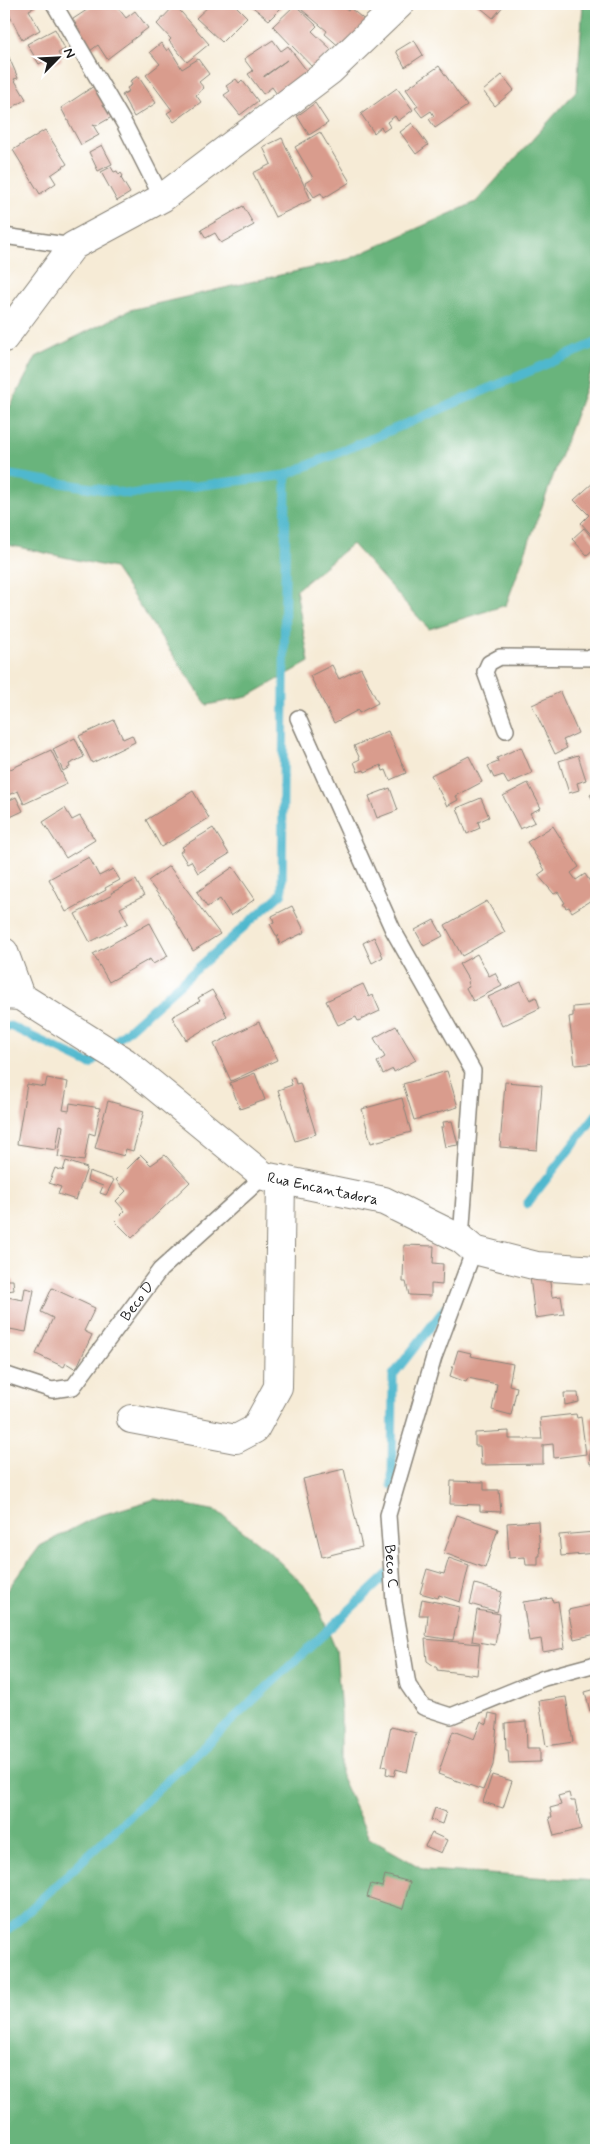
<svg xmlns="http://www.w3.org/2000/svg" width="600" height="2154" viewBox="0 0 600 2154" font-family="Mynerve,sans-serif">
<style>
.forest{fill:#69b47c;stroke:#42684c}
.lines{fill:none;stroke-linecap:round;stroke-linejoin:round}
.stream{stroke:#50b8ce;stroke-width:9}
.building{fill:#d99c8d;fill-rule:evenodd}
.service-casing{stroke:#898479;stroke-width:18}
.minor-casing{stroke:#898479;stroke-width:30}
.service{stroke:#fff;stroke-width:15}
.minor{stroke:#fff;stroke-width:28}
.labels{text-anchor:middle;stroke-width:4;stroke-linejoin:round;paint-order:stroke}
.street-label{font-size:15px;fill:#1c1c1c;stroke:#fff}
</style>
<rect width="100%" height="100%" fill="#fff"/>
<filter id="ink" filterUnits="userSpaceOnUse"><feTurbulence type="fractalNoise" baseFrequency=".02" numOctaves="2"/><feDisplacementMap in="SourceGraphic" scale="10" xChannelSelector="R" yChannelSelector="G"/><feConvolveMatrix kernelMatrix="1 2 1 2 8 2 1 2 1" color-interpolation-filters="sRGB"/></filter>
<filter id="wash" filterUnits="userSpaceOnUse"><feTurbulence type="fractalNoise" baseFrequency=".0096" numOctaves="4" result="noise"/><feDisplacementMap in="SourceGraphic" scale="20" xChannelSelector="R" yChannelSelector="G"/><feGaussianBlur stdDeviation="1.12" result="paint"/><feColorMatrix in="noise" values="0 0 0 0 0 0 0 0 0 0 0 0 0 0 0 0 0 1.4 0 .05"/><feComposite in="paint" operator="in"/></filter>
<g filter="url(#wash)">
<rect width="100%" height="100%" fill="#f6ebd6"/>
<path class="forest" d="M583,4h13v355l-90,246 -77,24 -77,-85 -56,46 13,72 -62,35 -40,8 -93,-137 -110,-24v-126l32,-61 94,-47 219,-51 127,-57 101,-112z
M155,1499l62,12 49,38 46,44 24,57 5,63v64l28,61 56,32 171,11v269h-592v-556l36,-48 55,-29z"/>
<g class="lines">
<path class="stream" d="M4,474l126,20 156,-19 310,-132
M4,1029l6,-3 80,38 192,-171 4,-418
M527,1204l69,-89
M392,1485l1,-110 57,-73
M4,1934l388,-364"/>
</g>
<g id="blocks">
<path class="building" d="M4,4h32l1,2 -8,4 11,20 -18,10z
M96,4h19l11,14 9,-7 13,17 -41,31 -9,-14 -8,6 -20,-30z
M211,4h23l13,13 -25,25 -26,-24z
M249,4h40l-4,4 -2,-2 -14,14z
M295,4h44l9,7 2,-3 17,14 -25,27 -17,-15 2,-3z
M476,4h29l-12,14z
M175,5l34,39 -22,18 -18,-21 2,-2 -14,-15z
M295,5l22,21 -5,5 20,19 -18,19 -41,-43z
M55,29l10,20 -7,4 4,7 -8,4 -4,-6 -11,6 -12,-20z
M273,40l8,11 7,-5 22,29 -31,22 -7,-10 -9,7 -15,-20 5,-3 -9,-12zM287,60l-23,17v-1z
M414,40l9,15 -18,12 -9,-16z
M161,43l6,8 2,-3 13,21 16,-10 11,15 -10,8 5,6 -8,7 5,7 -27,20 -7,-9 5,-3 -26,-35 14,-11 -10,-12z
M4,46l14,32 -4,1 12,20 -22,14z
M439,66l28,40 -32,22 -6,-9 5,-3 -3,-5 -9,6 -7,-9 3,-2 -12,-17z
M502,75l12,15 -19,16 -12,-15z
M138,76l18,27 -22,14 -12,-22 7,-4 -2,-3 5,-3 -2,-4z
M236,79l3,4 3,-3 16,21 -18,14 -16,-20 6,-4 -4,-5z
M94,86l23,28 -21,12 -3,-1 6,10 -18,10 -20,-37z
M397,88l16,22 -15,11 -3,-5 -8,6 3,5 -6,4 -3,-4 -7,6 -13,-19z
M315,103l13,20 -19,12 -12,-19z
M412,123l16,22 -12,9 -16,-22z
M45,130l22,34 -16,11 5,8 -16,11 -27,-44z
M320,132l30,50 -26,16 -3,-5 -7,4 -9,-14 8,-5 -18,-31z
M282,138l29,62 -36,17 -22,-44 18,-9 -8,-17z
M4,142l5,10 -5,3z
M102,145l10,19 -14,7 -9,-19z
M111,167l3,5 3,-1 2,4 2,-2 2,3 -2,2 9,15 -13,8 -16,-29z
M243,206l11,19 -33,18 -6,-10 -9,5 -5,-8z
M594,482l2,3v55l-15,-17 8,-8 -15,-15z
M584,528l12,15v4l-9,8 -15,-16z
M332,665l7,14 22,-11 17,35 -19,10 -1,-3 -24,13 -24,-47z
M560,692l18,41 -15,7 4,8 -12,6 -23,-49z
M114,720l9,19 9,-4 3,7 -43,21 -13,-27z
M388,731l18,42 -16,7 -4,-10 -3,1 -2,-6 -16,7 -1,-2 -6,2 -4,-10 6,-3 -6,-13z
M75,738l9,19 -15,7 1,3 -7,4 -10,-22z
M521,747l11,26 -24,11 -5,-9 -9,3 -6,-12 10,-4 -1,-4z
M51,750l16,34 -43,20 -6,-13 -10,4 -4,-4v-19z
M578,755l8,25 -9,3 2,7 -10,3 -10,-32z
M469,756l13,26 -26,14 2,4 -11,6 -16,-31z
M528,783l13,25 -11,5 5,9 -15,7 -17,-33z
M390,788l8,22 -21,8 -8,-22z
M193,791l16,27 -48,29 -15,-27z
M596,791v14l-6,-10z
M16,797l7,14 -19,9v-17z
M481,798l8,19 -11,5 2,6 -13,6 -10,-26z
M65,808l7,12 8,-4 15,24 -29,18 -23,-36z
M553,826l26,41 -8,6 5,7 9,-6 11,17v6l-24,15 -3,-5 -3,1 -3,-4 2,-1 -7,-11 -4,2 -16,-19 7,-5 -18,-28z
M213,828l16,26 -31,19 -7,-12 -4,2 -7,-11 4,-3 -2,-2z
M89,857l10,19 14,-7 7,11 -15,8 1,2 -40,22 -17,-33z
M169,866l51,68 -27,17 -24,-42 -21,-28z
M233,867l22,32 -24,17 -11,-17 -13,8 -10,-15z
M136,880l8,16 -24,12 8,15 -38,19 -15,-28 37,-19 -1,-2z
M487,901l18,31 -43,24 -17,-31z
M292,906l13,26 -25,12 -3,-7 2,-1 -3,-1 -6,-11 4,-2 -2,-6z
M434,920l9,16 -19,10 -9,-16z
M150,923l18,33 -15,8 -3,-5 -41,23 -16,-28z
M374,937l9,20 -11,6 -9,-20z
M477,954l12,22 6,-3 7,13 -29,15 -7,-13 3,-1 -2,-5 2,-1 -10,-17z
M521,982l9,18 6,-3 4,11 -38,18 -14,-29z
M363,984l6,13 4,-2 7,16 -22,10 -2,-4 -18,8 -12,-24z
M212,990l15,26 -41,24 -14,-23 28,-16 -2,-3z
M596,1005v58l-21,2 -6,-48 4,-1v-9z
M259,1022l18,38 -46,21 -17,-37z
M396,1026l20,34 -22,12 -1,-3 -10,5 -6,-12 8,-5 -11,-19z
M447,1071l11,36 -44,13 -11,-36z
M255,1073l10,27 -25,9 -10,-26z
M294,1077l2,7 4,-1 16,51 -21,7 -17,-51 14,-5 -2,-6z
M47,1078l21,4 -5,28 6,1 1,-8 30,5 -5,27 -6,-2 -5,28 -26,-4 5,-31 -3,-1 -4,25 -39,-6 10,-60 18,3z
M505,1082l37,3 -5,65 -37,-3z
M402,1098l9,34 -40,11 -9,-34z
M108,1101l36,10 -11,40 -7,-2 -2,7 -29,-8z
M452,1121l6,24 -13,2 -4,-20h3l-1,-5z
M141,1155l10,10 14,-10 25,27 -58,56 -17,-17 10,-10 -9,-10 10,-10 -10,-11z
M66,1161l21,7 -11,32 -18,-6 3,-7 -12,-4 6,-15 8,3z
M89,1171l25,9 -8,15 -6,-2 3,-7 -16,-6z
M404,1245l30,1 -1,17 10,1 -1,21 -11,-1v12l-22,-1 -3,-13h-3z
M4,1256h2v24h7l1,10 -7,1v6h-3z
M549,1275l3,22 9,-1 3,18 -29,4 -5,-41z
M25,1288l9,2 -8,42 -22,-4 3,-31 16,3z
M52,1288l43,20 -11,23 8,4 -16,34 -10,-6 -2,4 -28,-13 17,-36 -12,-6z
M458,1350l13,3 -1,3 43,8 -4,21 8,2 -6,28 -19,-5 5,-26 -29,-6 -2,4 -16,-6z
M564,1393h14l1,9 -14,3z
M576,1414l1,4 4,-1 5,37 -32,4 -1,-14 -10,1v19l-62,1 -1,-19h-5v-13l34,-2v8h33l-2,-21z
M596,1417v33l-1,1 -5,-33z
M596,1451v12l-6,1 -1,-12z
M344,1469l18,78 -40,10 -19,-78z
M451,1481l33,1v8h15l2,22 -21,-1v-6l-30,-1z
M457,1515l41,14 -13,39 -41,-15z
M538,1521l2,35h-2v9h-12l-1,-8 -16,1 -2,-35z
M595,1532l1,21 -35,3 -2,-21z
M449,1558l20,7 -9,37 -21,-7 -1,3 -18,-5 7,-24 17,5z
M475,1584l27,8 -5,20 -27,-8z
M552,1598l1,4 5,-1 7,47 -22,4 -2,-13 -12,2 -6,-39z
M422,1599l38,8 -7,33 -27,-4 2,-21h-9z
M596,1604v30l-22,5 -6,-29z
M477,1610l23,4 -5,31 -23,-4z
M425,1639l55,5 -3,31 -40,-5v-2l-10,-7z
M596,1689v21l-6,1 -5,-19z
M566,1697l7,45 -27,4 -7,-45z
M489,1713l9,2 -5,50 -10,25 -45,-16 15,-43 21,8 7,-18 6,3z
M526,1721l1,27h13v14l-31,1 -1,-13h-2l-1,-27z
M391,1727l25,6 -9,39 -11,-3 -2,7 -8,-2 1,-7 -5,-1z
M492,1775l20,6 -9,27 -20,-6z
M569,1793l2,8h4l6,28 -27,7 -5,-19h3l-2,-9 11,-3 -3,-9z
M435,1808l11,4 -4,12 -11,-4z
M432,1833l15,7 -6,13 -16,-7z
M385,1875l25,7 -7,27 -36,-12 4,-13 11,3z"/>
</g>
</g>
<g filter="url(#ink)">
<use href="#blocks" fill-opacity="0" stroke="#898479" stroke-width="1"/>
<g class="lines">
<defs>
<g id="service">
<path d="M54,4l71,121 37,73"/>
<path d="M4,236l69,10"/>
<path d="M298,718l95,212 80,141 -12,168"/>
<path d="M506,730l-21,-58 4,-9 11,-6 96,1"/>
<path id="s1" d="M474,1250l-40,107 -46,158 6,87 14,83 15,22 28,9 93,-38 52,-14"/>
<path id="s2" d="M4,1374l48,16 21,-3 87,-117 104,-94"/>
</g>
<g id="minor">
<path d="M4,338l69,-92 89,-48 169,-128 69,-66"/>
<path d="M4,952l16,44"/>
<path id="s3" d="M4,995l16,1 105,66 139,114 120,25 77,38 13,11 63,16 59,4"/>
<path d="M131,1419l105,20 19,-10 23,-42 3,-208"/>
</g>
</defs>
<use href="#service" class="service-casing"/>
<use href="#minor" class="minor-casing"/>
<use href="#service" class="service"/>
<use href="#minor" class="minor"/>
</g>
</g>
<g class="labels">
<g class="street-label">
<text dy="5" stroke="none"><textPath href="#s3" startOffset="380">Rua Encantadora</textPath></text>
<text dy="5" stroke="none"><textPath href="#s2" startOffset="179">Beco D</textPath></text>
<text dy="5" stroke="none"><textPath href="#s1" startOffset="330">Beco C</textPath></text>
</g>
</g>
<rect width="600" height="2154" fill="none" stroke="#fff" stroke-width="20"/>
<g transform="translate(58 58) rotate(66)" stroke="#ffffff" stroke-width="4" paint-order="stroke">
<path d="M0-4L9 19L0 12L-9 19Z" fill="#1c1c1c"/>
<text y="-8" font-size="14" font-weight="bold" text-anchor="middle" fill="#1c1c1c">N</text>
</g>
</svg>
